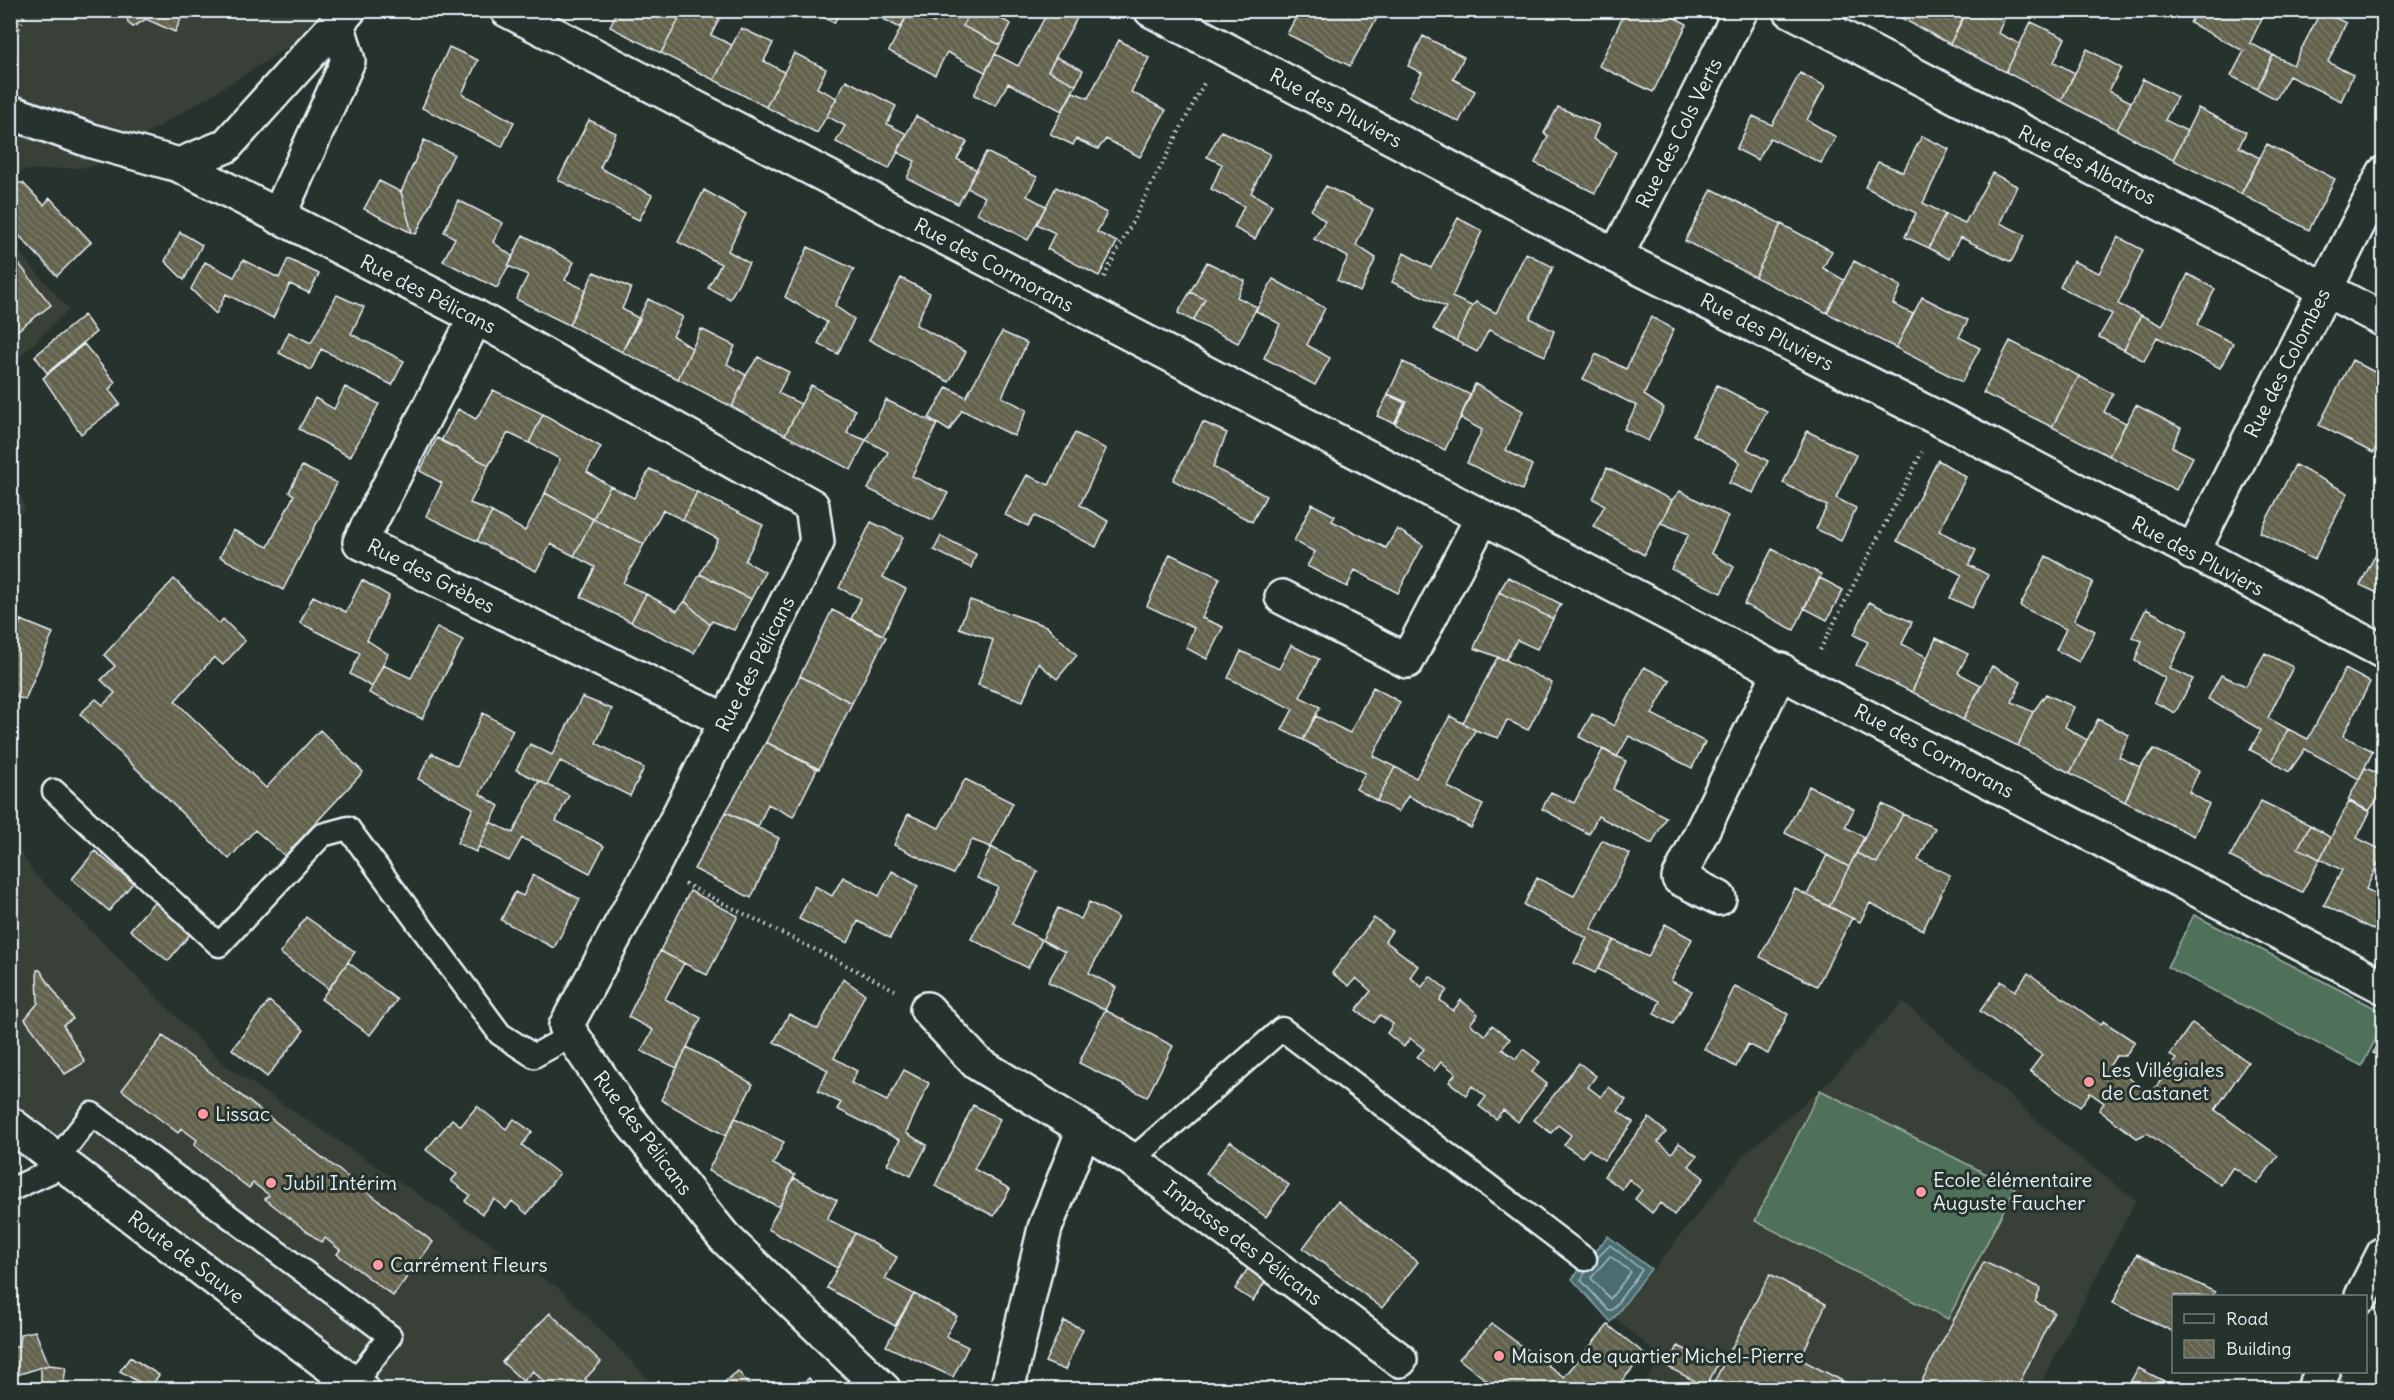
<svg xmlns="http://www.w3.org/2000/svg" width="2394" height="1400" viewBox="0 0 2394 1400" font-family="Delius,sans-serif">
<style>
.built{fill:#394137}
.pitch{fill:#50715a;stroke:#9cb1a9;stroke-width:1.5}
.water{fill:#4a6d71;stroke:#89a2a7;stroke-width:1.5}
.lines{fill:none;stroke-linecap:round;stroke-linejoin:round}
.shore{stroke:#a9bcc2;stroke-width:1.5}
.building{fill:url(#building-back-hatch);stroke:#e8f1f8;stroke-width:1.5}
.service-casing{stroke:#e8f1f8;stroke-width:27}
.minor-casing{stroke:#e8f1f8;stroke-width:38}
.primary-casing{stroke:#e8f1f8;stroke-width:38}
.path{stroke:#e8f1f8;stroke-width:4;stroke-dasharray:1.5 4.5;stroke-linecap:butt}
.service{stroke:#26332d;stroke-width:22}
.minor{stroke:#26332d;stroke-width:33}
.primary{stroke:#26332d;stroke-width:33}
.poi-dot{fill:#ff9aa2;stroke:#26332d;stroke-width:2}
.labels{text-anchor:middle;stroke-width:6;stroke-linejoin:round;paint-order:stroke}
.street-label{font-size:20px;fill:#e8f1f8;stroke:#26332d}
.poi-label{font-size:20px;fill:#e8f1f8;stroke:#26332d;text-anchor:start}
</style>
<defs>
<pattern id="building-back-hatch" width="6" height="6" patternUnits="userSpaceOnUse" patternTransform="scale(1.5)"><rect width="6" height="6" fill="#64624e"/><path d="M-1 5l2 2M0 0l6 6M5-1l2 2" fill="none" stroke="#7a7968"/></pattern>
</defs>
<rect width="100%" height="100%" fill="#26332d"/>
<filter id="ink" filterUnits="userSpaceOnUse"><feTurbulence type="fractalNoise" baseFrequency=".0167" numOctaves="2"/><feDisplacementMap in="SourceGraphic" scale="12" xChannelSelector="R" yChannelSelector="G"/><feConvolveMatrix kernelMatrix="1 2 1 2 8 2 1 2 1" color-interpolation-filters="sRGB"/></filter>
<g filter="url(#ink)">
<path class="built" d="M11,11h314l-14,23 -219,133 -81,4z
M10,241l59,69 -58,55h-1z
M10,461l15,48 -14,13h-1z
M10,836l23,36 190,192 338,226 97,99h-274l-373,-284z
M1903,1002l172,152 61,46 -98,189h-397l21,-31 -47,-40 130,-164 84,-72z"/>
<path class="pitch" d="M2194,915l189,97v12l-21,42 -195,-99z
M1820,1090l195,98 -67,131 -193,-98z"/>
<path class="water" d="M1608,1236l43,33 -40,53 -39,-43z"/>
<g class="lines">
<path class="shore" d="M1610,1256l21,16 -21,27 -19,-21z
M1586,1271l-5,9 27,30h4l30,-40 -32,-25 -13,13"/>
</g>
<path class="building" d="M126,10h59l-10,22 -29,-13 -13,8 -5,-4z
M663,10l16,9 -18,34 -51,-26 7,-17z
M684,10h25l12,6 -10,19 21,10 -18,35 -53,-27z
M811,10h30l-7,13z
M867,10h43l-10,18z
M910,10l24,13 6,-13h31l-8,16 37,19 -15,27 -38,-20 -12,23 -46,-24z
M971,10h14l26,14 -11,21 -37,-19z
M1049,10h11l17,8 -29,53 28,14 -14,26 -54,-28 -12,23 -22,-11 21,-41 23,12z
M1300,10h68l10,6 -28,50 -63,-32z
M1626,10h34l27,14 -34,68 -54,-26z
M1902,10h54l9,5 -15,29 -51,-27z
M1967,10h41l-10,23 22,11 -14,28 -56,-28z
M2197,10h69l-16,33 23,12 -16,34 -26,-13 13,-25 -54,-28z
M2321,11l25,12 -18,39 25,13 -12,26 -52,-25 -13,23 -19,-10 16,-34 20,10z
M2031,22l34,16 -11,24 21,11 -14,28 -55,-29z
M741,28l32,15 -9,18 20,11 -18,35 -52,-27z
M1423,36l41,21 -11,22 22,12 -16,31 -50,-26 13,-23 -14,-7z
M1119,40l30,18 -18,34 35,18 -26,47 -34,-18 -8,10 -22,-10 -3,6 -23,-11 23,-42 15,6z
M449,47l29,13 -16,34 52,28 -12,25 -80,-39z
M2087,49l34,19 -12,23 22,11 -14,28 -56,-29z
M794,53l32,16 -9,19 20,10 -20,35 -51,-26z
M1056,57l27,13 -7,15 -28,-14z
M1800,73l25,13 -18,34 29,17 -15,26 -51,-25 -12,22 -22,-11 17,-33 19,9z
M2143,79l34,18 -12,23 22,11 -14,29 -56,-30z
M846,80l50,26 -9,18 20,10 -18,35 -53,-27 9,-16 -18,-10z
M1558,107l41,18 -6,14 23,13 -21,41 -60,-30 13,-27 -4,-3z
M2198,108l48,24 -7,15 21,11 -19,36 -68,-34z
M916,116l51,26 -10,17 20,11 -19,34 -51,-26 8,-17 -18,-9z
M589,120l27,13 -16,35 52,27 -13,25 -81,-40z
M1221,131l49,23 -19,39 21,12 -17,34 -21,-11 10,-22 -33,-17 11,-25 -15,-7z
M1922,136l27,13 -26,54 22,11 -16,34 -24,-11 11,-24 -51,-26 13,-25 25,10z
M424,140l30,14 -38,80 -4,-1 -11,-41z
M2267,144l68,35 -26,51 -68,-36z
M986,152l51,25 -10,19 19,10 -18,34 -51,-27 8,-16 -18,-9z
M1992,173l25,13 -17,37 25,12 -14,27 -51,-25 -11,22 -20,-11 16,-34 20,9z
M379,181l22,11 11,41 -48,-24z
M10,183h13l21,22 6,-7 41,44 -34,34 -47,-50z
M1326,186l47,23 -17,36 20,13 -16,34 -23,-12 11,-23 -34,-18 11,-18 -14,-11z
M1056,187l51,26 -10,19 20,10 -18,34 -52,-27 8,-16 -18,-9z
M1712,189l69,35 -26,53 -70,-36z
M704,190l42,24 -18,37 21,12 -19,36 -22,-11 13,-24 -43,-22z
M458,200l45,23 -10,19 20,15 -16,31 -54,-27 12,-23 -11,-6z
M1458,218l24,13 -30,66 20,9 -16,35 -23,-12 13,-22 -54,-25 12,-29 27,15z
M1781,224l51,27 -9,17 21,12 -17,33 -72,-36z
M180,232l22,13 -18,35 -19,-19z
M523,235l51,27 -9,18 21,10 -17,35 -53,-26 12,-24 -20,-9z
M2118,237l25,13 -25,54 23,11 -17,35 -25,-13 13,-23 -52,-27 13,-26 26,12z
M808,247l46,22 -19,37 19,13 -16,35 -20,-10 9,-22 -42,-25z
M1526,253l27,14 -23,51 24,13 -9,25 -56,-26 -12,22 -21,-11 16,-35 4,-4 20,11z
M288,259l31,15 -10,19 -19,-9 -17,34 -47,-24 -10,20 -25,-25 14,-27 29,15 9,-17 36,18z
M16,260l35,45 -41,31v-71z
M1854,261l47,25 -8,18 20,10 -17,34 -69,-35z
M1207,262l38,19 -8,16 20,10 -19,36 -45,-22 12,-22 -15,-7z
M594,272l37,16 -9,21 18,10 -18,33 -53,-27z
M2188,274l27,15 -18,36 36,18 -13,25 -63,-31 -13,24 -20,-11 17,-35 21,11z
M901,278l29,15 -14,32 50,27 -17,30 -80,-42z
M1273,279l52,29 -18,37 23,13 -15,27 -51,-27 16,-34 -24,-13z
M1190,292l15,7 -12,22 -15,-8z
M337,295l27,12 -13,27 53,27 -12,24 -71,-36 -10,21 -32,-17 10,-21 22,11z
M1922,297l46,23 -9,17 21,11 -18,34 -66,-34z
M648,299l35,18 -10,19 19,12 -14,31 -56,-27z
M84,315l12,17 -49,41 -12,-17z
M1651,317l23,12 -30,66 20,13 -16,33 -24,-12 13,-23 -54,-27 13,-25 30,15z
M701,329l34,17 -8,18 19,11 -14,32 -54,-28z
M1002,332l25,11 -25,54 25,13 -13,26 -52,-26 -13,21 -20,-13 18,-31 19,10z
M2010,341l69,35 -27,51 -69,-34z
M84,344l31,38 -6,8 11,14 -39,30 -38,-56z
M758,357l31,15 -11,21 23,11 -16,31 -53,-28 14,-32z
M2352,360l32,17v55l-11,21 -54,-28z
M1403,362l68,33 -26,55 -50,-26 12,-22 -19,-8z
M2079,376l34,18 -9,18 22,11 -17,33 -57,-29z
M1475,384l48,27 -17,39 26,15 -10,25 -55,-27 15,-33 -22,-12z
M811,385l44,25 -8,23 19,7 -15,30 -66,-35z
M1717,385l50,26 -20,38 21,12 -15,32 -24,-10 11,-21 -47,-27z
M345,387l34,17 -29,53 -51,-28 16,-31 19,11z
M493,390l50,24 -14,29 -21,-10 -19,32 -48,-24 17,-32 18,10z
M1388,395l17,8 -11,20 -17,-7z
M886,400l51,24 -25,52 36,17 -15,27 -65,-31 20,-37 -22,-12z
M2136,405l45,23 -9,19 21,10 -17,33 -67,-34z
M543,414l58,33 -14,25 23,14 -17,33 -48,-26 15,-34 -31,-16z
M1203,422l24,11 -14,34 53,29 -14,26 -79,-42z
M1807,431l49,24 -20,43 20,10 -15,33 -25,-12 11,-23 -44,-23z
M1075,433l31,16 -26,56 28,16 -12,26 -61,-31 -7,10 -23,-11 22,-40 22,10z
M437,438l52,27 -19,38 22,9 -15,29 -51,-25 16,-33 -22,-12z
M1938,460l28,17 -27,54 37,19 -7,15 19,10 -16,33 -22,-10 12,-23 -65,-34z
M2295,465l53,28 -34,67 -54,-28z
M302,466l35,17 -54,107 -63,-33 13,-27 35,17 26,-52 -5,-3z
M1607,468l65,32 -28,55 -51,-29 12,-21 -12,-6z
M650,469l47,23 -14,28 -20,-10 -19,34 -51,-25 17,-33 24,12z
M1680,491l48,25 -17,37 23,14 -13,26 -50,-24 18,-35 -28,-11 11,-23z
M697,492l66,33 -18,36 20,11 -14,27 -51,-25 18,-35 -35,-19z
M545,493l48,26 -19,37 -23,-12 -15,27 -59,-30 15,-29 33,19z
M1312,504l23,12 -3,5 54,27 11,-19 26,16 -25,48 -43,-23 -8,17 -40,-21 8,-14 -21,-11z
M593,519l51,25 -21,39 23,11 -15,28 -50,-25 14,-30 -21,-11z
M871,522l32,15 -20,40 23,12 -23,46 -32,-16 10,-21 -22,-10z
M941,536l35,18 -5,14 -37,-18z
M2384,538v58l-24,-11z
M1772,549l49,25 -27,56 -50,-26z
M1170,554l50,24 -18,40 21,9 -16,32 -21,-11 8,-20 -47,-22z
M2046,556l47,26 -19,38 21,11 -16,31 -23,-12 10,-21 -46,-23z
M700,574l51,25 -17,31 -22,-9 -2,4 -25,-24z
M1508,577l53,27 -8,15 -54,-27z
M1820,578l23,12 -16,30 -23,-12z
M174,579l45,45 4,-5 22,22 -22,24 -9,-8 -39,44 91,87 54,-58 43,42 -78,84 -30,-26 -26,29 -149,-145 16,-15 7,6 12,-12 -14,-13 14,-14 -11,-11z
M362,580l27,16 -22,44 21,14 -16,33 -22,-13 10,-21 -60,-30 13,-27 33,16z
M1499,592l54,27 -16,30 -20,-9 -11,20 -32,-12z
M646,594l31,17 8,-10 25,24 -16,28 -63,-31z
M970,600l76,26 31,29 -20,24 -19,-16 -15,38 -45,-16 15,-45 -34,-12z
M1869,602l43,20 -10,22 25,13 -15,35 -56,-27 12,-23 -14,-7z
M2146,609l42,22 -18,37 23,11 -18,34 -21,-11 11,-24 -30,-17 7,-20 -10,-4z
M832,610l54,27 -34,66 -52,-27z
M10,616l11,4 -10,24h-1z
M21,620l32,13 -28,67 -15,-6v-50z
M437,627l26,13 -41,79 -53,-26 14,-28 28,13z
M1936,638l32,16 -10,19 23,12 -18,35 -51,-28z
M1291,645l28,14 -19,38 20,10 -17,33 -21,-10 11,-21 -65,-31 13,-27 38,18z
M2265,653l28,14 -25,51 20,11 -16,32 -22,-11 11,-20 -53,-31 13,-24 25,11z
M1497,658l9,2 46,23 -24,47 -21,-10 -9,18 -23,-8 -12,-7z
M1992,666l29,16 -9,20 21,10 -15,34 -55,-26z
M1644,667l26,13 -18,34 53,28 -13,26 -63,-32 -12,21 -38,-20 13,-23 22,12z
M2345,669l25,13 -27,54 30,15 -14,28 -54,-30 -16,23 -17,-11 16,-32 20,10z
M800,676l52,27 -33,66 -53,-27z
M1373,687l27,15 -27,54 22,11 -18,34 -21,-12 9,-16 -62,-33 13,-24 34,17z
M2046,694l28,13 -9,20 22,13 -17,33 -52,-27 15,-34z
M582,697l30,12 -16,34 48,25 -14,28 -70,-35 -13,24 -31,-15 14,-26 22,11z
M483,713l30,17 -33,64 19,12 -23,46 -19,-9 16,-35 -55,-29 14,-26 25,13z
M1450,716l25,14 -27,57 35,18 -12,23 -63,-32 -10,16 -21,-11 18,-34 21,11z
M2098,719l31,16 -10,22 21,10 -15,35 -55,-29z
M766,742l51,27 -24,48 -25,-13 -10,23 -32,-15z
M1603,749l23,12 -13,28 53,28 -14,27 -54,-28 -9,18 -47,-25 9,-17 23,11z
M2154,749l45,22 -10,21 20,12 -15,32 -69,-34 15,-35z
M2365,768l19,8v14l-15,21 -21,-11z
M965,779l48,24 -22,44 -19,-7 -19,34 -59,-29 14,-31 31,14z
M539,781l30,14 -13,26 48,25 -14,27 -68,-35 -13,23 -30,-14 11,-25 23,11z
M1809,786l45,23 -9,18 20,10 -16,30 -64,-34z
M2261,801l49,24 -12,23 22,11 -18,33 -72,-35z
M2349,802l21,10 -13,26 27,13 -18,38 18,9v16l-8,17 -52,-26 18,-35 -22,-11z
M1882,804l21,10 -26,49 -21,-10z
M726,812l53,26 -28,60 -57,-29z
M1903,814l32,14 -17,32 32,15 -27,55 -53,-27 -10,19 -31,-15 27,-54 21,10z
M2310,825l21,13 -11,21 -22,-11z
M1602,840l28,14 -39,75 23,11 -19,33 -21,-10 13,-25 -63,-33 13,-27 37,18z
M991,847l47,24 -26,53 30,16 -14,28 -57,-29 27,-52 -21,-9z
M95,851l38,32 -24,28 -37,-32z
M1827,855l22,12 -20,40 -22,-12z
M892,871l26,15 -28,52 -32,-17 -10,22 -49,-24 16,-33 17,10 11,-19 36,19z
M533,875l47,24 -26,49 -53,-28 14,-28 8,4z
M1795,889l57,29 -35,68 -57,-29z
M690,891l48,25 -31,59 -47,-24z
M154,902l37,31 -23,28 -38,-31z
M1089,902l29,15 -29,56 27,14 -11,23 -57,-28 17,-30 -23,-12 16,-32 23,11z
M306,917l49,35 -26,37 -49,-36z
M1374,918l18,13 -7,10 33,25 -8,11 12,10 8,-11 17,14 -7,10 13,11 8,-11 17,14 -8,10 15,11 7,-10 18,14 -8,10 14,10 7,-10 17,13 -8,10 15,12 -29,38 -15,-12 -7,9 -17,-13 7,-9 -14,-11 -6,9 -17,-13 7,-9 -15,-11 -7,9 -17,-14 7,-8 -14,-11 -6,9 -17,-14 6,-9 -13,-9 -6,8 -18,-13 15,-19 -15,-13 -7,8 -17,-13z
M1665,924l27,15 -21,42 21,10 -19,33 -19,-10 6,-13 -62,-32 16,-29 34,17z
M660,951l24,12 -19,36 36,19 -24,50 -36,-17 12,-21 -25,-13z
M348,962l49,38 -27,35 -49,-36z
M37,970h3l33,49 -10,6 22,37 -20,12 -40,-55 13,-16z
M2028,973l73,52 2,-4 32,21 -10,14h-9l-6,9 41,29 25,-35 -6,-4 22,-32 56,39 -33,48 63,46 -21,28 -24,-17 -12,18 -74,-52 -10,5 -38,-28 5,-7 -14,-10 -10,14 -50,-36 12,-16 -62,-44 21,-30 14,10z
M843,979l22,15 -31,64 23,13 -6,12 36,18 17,-31 25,13 -23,50 21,12 -16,31 -24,-12 13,-24 -63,-31 4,-6 -23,-12 10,-21 -54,-28 15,-28 29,15z
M1735,986l53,28 -20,40 -20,-10 -12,23 -32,-18z
M269,1001l35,29 -37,47 -35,-28z
M1105,1010l68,36 -26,51 -68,-34z
M2382,1031l2,1v27l-11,-6z
M163,1036l270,206 -40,54 -56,-42 3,-4 -15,-12 -4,4 -56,-43 4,-4 -16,-12 -4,5 -55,-43 3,-5 -16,-12 -3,5 -56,-43z
M687,1047l66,37 -27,52 -65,-36z
M1579,1063l17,13 -8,11 13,10 8,-10 17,13 -8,11 15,11 -29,38 -15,-11 -7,8 -18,-12 7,-10 -13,-10 -7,8 -17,-13z
M973,1105l27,14 -26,50 36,20 -16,27 -59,-30z
M477,1106l29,23 8,-10 18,13 -10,13 37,29 -32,40 -15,-13 -6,8 -12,-10 -12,15 -17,-13 5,-6 -19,-14 6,-7 -31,-24 26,-31 9,7z
M735,1118l49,24 -11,22 22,11 -16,32 -71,-36z
M1649,1118l17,14 -8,10 14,11 7,-10 18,13 -8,10 15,12 -30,37 -14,-12 -8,10 -17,-14 7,-9 -13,-11 -7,10 -18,-13z
M1230,1141l59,44 -23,32 -60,-44z
M794,1178l43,22 -10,19 28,14 -18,35 -69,-39z
M1338,1201l80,61 -36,46 -79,-60z
M855,1233l42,24 -12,22 29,15 -19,32 -68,-38z
M2137,1254l78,38 -2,4h-39v36l-61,-29z
M1252,1262l16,15 -15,24 -18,-12z
M1984,1262l57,26 -6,14 19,10 -38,78h-99z
M1770,1274l56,30 -26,55 60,31h-150z
M914,1294l43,22 -11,20 22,11 -15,30 -67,-31z
M550,1313l51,49 -16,17 11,11h-44l-19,-19 -10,10 -21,-19z
M1064,1321l19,8 -18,41 -20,-8z
M1492,1324l72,53 44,-52 37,29 -31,36h-115l-40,-31z
M35,1331l14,34 -39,12v-29l9,-2 1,-12z
M1678,1346l39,19 -11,22 -38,-20z
M130,1357l29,18 -9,14 -30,-18z
M49,1365l17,2 -3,21 -22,-5v-16z
M2138,1368l26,13 -3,9h-35z
M738,1371l15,19h-38z
M809,1378l7,9 -3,3h-18z"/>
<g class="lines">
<defs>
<path id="service" d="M54,791l165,154 103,-110 26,-7 152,206 34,22 38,-21
M57,1159l35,-45 298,222 -36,47
M1132,1160l150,-131 303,230
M10,1190l55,-25"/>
<path id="minor" d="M507,10c625,326 1253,649 1877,977
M1151,10l465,246 361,182 407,214
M1790,10l594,310
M10,112l82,29 87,24 47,-19 123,-136
M179,165l297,152 336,189 5,36 -164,324 -87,160 61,91 97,120 160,153
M278,217l70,-156 -11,-38
M1616,256l125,-246
M476,317l-116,225 367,179
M2192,553l192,-380
M1282,597l125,64 75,-143
M1719,898l-40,-20 102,-208
M927,1009l50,54 107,66 -39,99 -38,162
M1084,1129l48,31 268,200
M2362,1296l22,-43
M2313,1390l10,-18"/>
<path id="primary" d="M10,1124l352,266"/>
</defs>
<use href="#service" class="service-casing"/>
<use href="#minor" class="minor-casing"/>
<use href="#primary" class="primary-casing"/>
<path class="path" d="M16,34l11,-24
M1104,277l101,-196
M1820,650l102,-198
M685,884l210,106"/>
<use href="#service" class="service"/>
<use href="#minor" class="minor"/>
<use href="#primary" class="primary"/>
</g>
</g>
<g class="poi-dot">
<circle cx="2089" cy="1082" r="6"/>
<circle cx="203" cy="1114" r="6"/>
<circle cx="271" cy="1183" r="6"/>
<circle cx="1921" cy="1192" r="6"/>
<circle cx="378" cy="1265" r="6"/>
<circle cx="1499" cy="1356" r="6"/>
</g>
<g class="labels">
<g class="street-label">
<text transform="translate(1336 108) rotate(28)" y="7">Rue des Pluviers</text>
<text transform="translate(1679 133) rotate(-63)" y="7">Rue des Cols Verts</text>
<text transform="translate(2087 165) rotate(27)" y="7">Rue des Albatros</text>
<text transform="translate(994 265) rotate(28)" y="7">Rue des Cormorans</text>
<text transform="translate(428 294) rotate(27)" y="7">Rue des Pélicans</text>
<text transform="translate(1767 332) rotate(27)" y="7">Rue des Pluviers</text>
<text transform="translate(2287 363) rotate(-63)" y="7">Rue des Colombes</text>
<text transform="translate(2198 556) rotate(28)" y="7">Rue des Pluviers</text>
<text transform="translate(431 576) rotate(27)" y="7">Rue des Grèbes</text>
<text transform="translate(755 664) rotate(-63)" y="7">Rue des Pélicans</text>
<text transform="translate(1934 751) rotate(28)" y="7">Rue des Cormorans</text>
<text transform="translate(643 1133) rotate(53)" y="7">Rue des Pélicans</text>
<text transform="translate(1243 1243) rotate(37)" y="7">Impasse des Pélicans</text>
<text transform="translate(186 1257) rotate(37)" y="7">Route de Sauve</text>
</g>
<g class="poi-label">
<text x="2101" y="1077">Les Villégiales<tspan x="2101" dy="23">de Castanet</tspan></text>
<text x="215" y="1121">Lissac</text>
<text x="1933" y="1187">Ecole élémentaire<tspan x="1933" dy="23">Auguste Faucher</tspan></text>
<text x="283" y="1190">Jubil Intérim</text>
<text x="390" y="1272">Carrément Fleurs</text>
<text x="1511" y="1363">Maison de quartier Michel-Pierre</text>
</g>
</g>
<rect width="2394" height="1400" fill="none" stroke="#26332d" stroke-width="36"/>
<rect x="18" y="18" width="2358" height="1364" fill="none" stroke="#e8f1f8" stroke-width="2" filter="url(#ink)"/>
<rect x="2172" y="1295" width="195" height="78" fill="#26332d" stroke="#747f7e" stroke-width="1.5"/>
<rect x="2184" y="1314" width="30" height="9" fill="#26332d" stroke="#747f7e" stroke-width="1.5"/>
<text x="2226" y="1325" font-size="18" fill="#e8f1f8">Road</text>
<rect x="2184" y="1340" width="30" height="18" fill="url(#building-back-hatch)" stroke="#747f7e" stroke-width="1.5"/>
<text x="2226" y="1355" font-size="18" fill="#e8f1f8">Building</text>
</svg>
